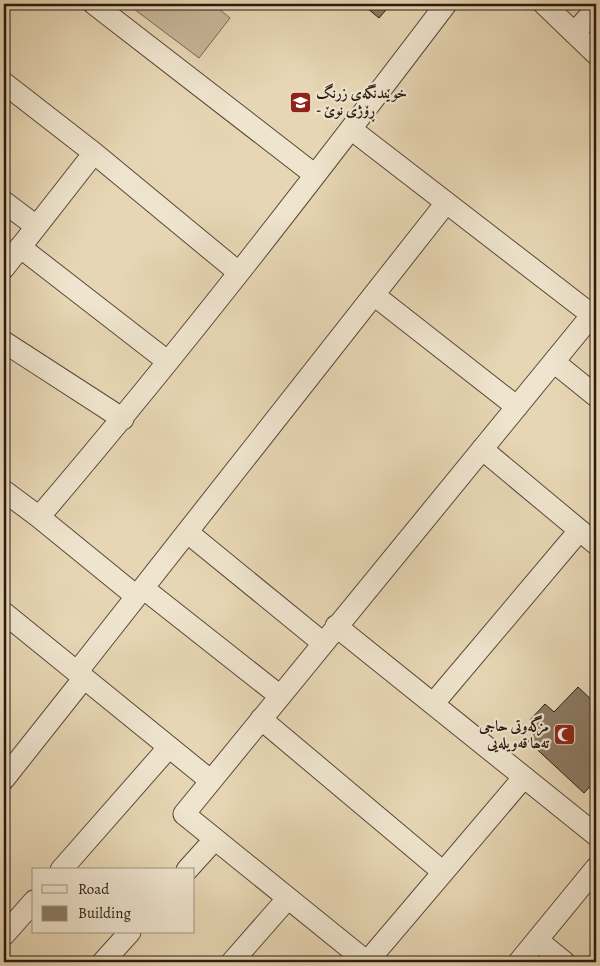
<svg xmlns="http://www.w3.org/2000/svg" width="600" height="966" viewBox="0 0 600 966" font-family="Alegreya,Amiri,serif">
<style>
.green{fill:#c7b698;stroke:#786855}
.building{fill:#8c7c66;stroke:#291a12}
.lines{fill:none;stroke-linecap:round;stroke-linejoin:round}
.minor-casing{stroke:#58493a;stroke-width:23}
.minor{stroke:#efe4ce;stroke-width:21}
.labels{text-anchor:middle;stroke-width:4.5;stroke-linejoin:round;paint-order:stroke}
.poi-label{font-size:15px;font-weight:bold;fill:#291a12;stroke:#efe4ce;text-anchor:start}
</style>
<rect width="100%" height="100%" fill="#e7d6b4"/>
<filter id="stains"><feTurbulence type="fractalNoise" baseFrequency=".004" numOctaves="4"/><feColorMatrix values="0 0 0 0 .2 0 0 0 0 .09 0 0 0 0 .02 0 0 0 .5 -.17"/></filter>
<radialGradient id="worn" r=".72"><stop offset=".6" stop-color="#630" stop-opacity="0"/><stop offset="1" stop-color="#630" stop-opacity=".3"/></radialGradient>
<path class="green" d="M138,4h75l17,14 -31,40 -65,-49z"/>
<path class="building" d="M362,4h29l-12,14z
M578,687l18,17v76l-12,13 -56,-52 11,-12 -9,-9 15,-16 9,8z"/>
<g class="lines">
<defs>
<path id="minor" d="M94,4l221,171
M544,4l52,50
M574,33l22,-24
M4,83l90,70 144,119
M351,129l241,186
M4,202l32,24
M20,247l147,114
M4,268l90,-115
M374,295l143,112
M4,342l119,77
M554,362l42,34
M482,449l114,95
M4,491l35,26 97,79
M39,517c142,-166 275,-339 407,-513
M187,532l136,111
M143,588l137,108
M4,613l207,168
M336,626l260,209
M77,672l369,-469
M433,704l146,-173
M261,719l182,153
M524,777l-157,185 -183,-148 412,-504
M4,779l80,-101
M61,870l108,-123
M187,870l28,-31
M4,935l30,-34
M537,940l27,22
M103,962l27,-30
M232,962l56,-64
M519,962l77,-94"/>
</defs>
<use href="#minor" class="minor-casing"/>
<use href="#minor" class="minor"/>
</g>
<defs>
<symbol id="school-square" viewBox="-11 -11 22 22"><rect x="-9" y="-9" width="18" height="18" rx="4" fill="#8f2418" stroke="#efe4ce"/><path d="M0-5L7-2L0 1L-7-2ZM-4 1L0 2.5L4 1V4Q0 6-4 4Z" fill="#fff"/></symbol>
<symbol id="mosque-square" viewBox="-11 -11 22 22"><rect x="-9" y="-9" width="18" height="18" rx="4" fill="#8f2418" stroke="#efe4ce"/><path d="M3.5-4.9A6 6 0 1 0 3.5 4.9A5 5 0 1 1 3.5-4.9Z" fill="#fff"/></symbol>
</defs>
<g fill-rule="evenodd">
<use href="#school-square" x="288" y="90" width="25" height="25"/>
<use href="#mosque-square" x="552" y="722" width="25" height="25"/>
</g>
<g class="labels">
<g class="poi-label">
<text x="316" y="98">خوێندنگەی زرنگ<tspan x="316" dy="17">- ڕۆژی نوێ</tspan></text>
<text x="549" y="731" text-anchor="end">مزگەوتی حاجی<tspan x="549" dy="17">تەھا قەویلەیی</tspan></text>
</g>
</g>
<rect width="600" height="966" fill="none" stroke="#e7d6b4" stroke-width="20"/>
<rect x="5" y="5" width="590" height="956" fill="none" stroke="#291a12" stroke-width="2.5"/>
<rect x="10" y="10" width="580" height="946" fill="none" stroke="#291a12"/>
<rect x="32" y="868" width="162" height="65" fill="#efe4ce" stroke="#a09383"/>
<rect x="42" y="885" width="25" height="8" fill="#efe4ce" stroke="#a09383"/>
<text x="78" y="894" font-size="15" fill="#291a12">Road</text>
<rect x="42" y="906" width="25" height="15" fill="#8c7c66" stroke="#a09383"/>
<text x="78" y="918" font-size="15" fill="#291a12">Building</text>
<rect width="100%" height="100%" filter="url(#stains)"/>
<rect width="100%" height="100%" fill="url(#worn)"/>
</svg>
